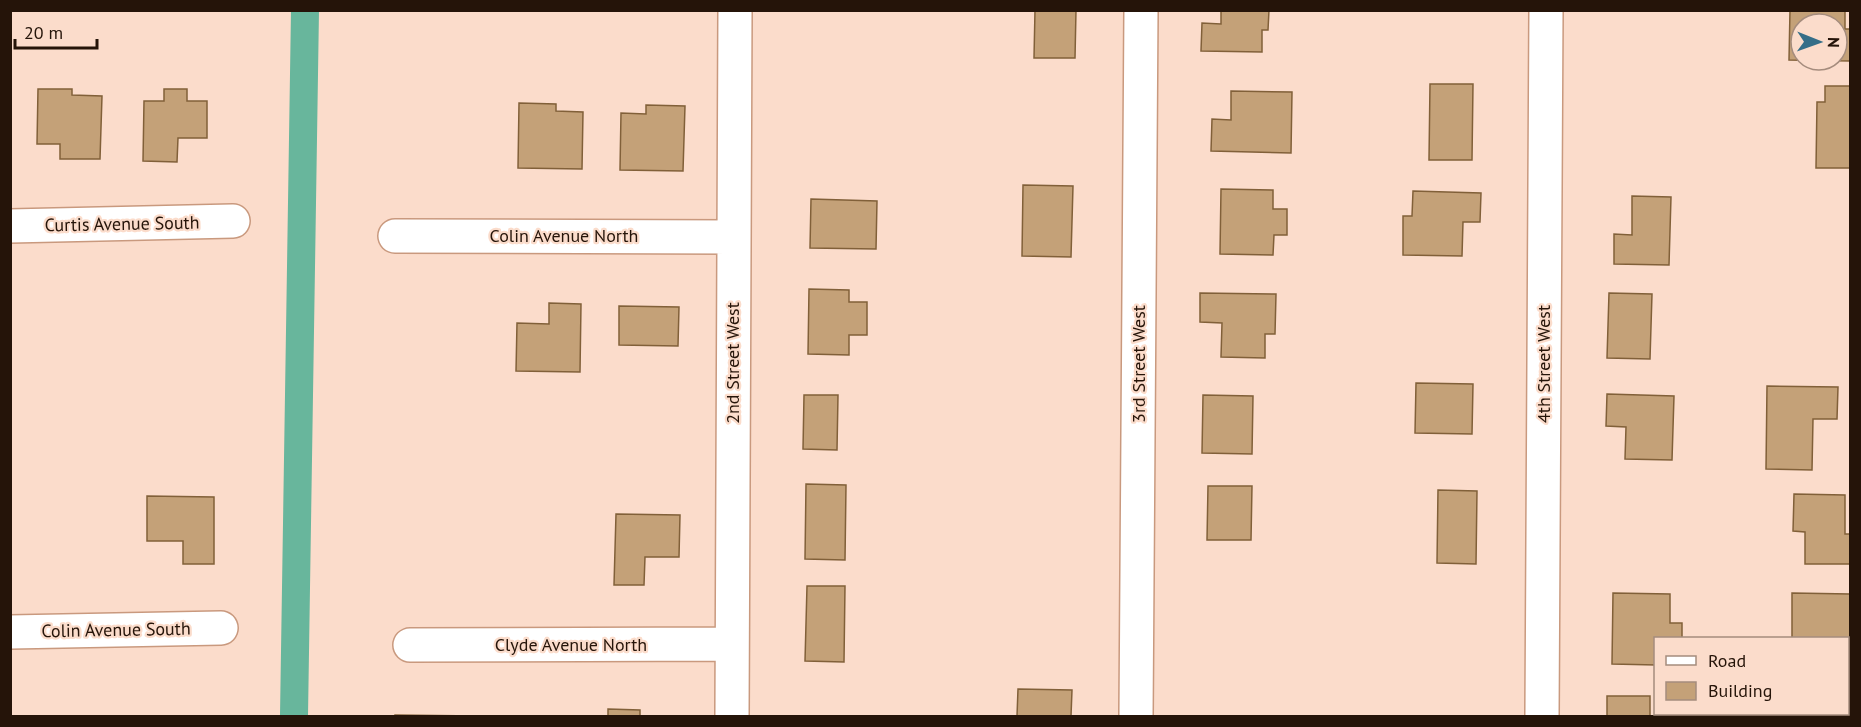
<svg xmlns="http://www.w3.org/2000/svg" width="1861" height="727" viewBox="0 0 1861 727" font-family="'PT Sans',sans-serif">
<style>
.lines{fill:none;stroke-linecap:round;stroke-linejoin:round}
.canal{stroke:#68b69c;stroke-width:28}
.building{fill:#c4a178;stroke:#816039;stroke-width:1.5;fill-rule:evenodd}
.minor-casing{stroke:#c9997e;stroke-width:36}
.minor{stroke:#fff;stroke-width:33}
.labels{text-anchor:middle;stroke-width:4.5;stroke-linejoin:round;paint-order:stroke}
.street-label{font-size:18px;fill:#251409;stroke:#fbdccb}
</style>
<rect width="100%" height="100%" fill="#fbdccb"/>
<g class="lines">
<path class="canal" d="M294,716l11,-706"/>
</g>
<path class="building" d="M1035,10h41l-1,48h-41z
M1221,10h48l-1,20h-6v22l-61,-1 1,-28 19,1z
M1790,10h55v19h5v32l-61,-1zM1801,24h36v36h-36z
M1430,84h43l-1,76h-43z
M1825,86h25v82h-34l1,-66h8z
M38,89h34v6l30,1 -2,63h-40v-15h-23z
M164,89h23v12h20v37h-29l-1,24 -34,-1 1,-60h20z
M1231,91l61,1 -1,61 -80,-2 1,-32 19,1z
M519,103l37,1v7l27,1 -1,57 -64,-1z
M646,105l39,1 -2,65 -63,-1 1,-57 25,1z
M1023,185l50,1 -2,71 -49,-1z
M1221,189l52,1v19h14v26h-13l-1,20 -53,-1z
M1413,191l68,2 -1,29h-17l-1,34 -59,-1v-39h9z
M1632,196l39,1 -2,68 -55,-1v-30l18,1z
M811,199l66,2 -1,48 -66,-1z
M809,289l40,1v12h18v33h-18v20l-41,-1z
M1200,293l76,1 -1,40h-10v24l-44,-1 1,-34 -22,-1z
M1609,293l43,1 -2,65 -43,-1z
M549,303l32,1 -1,68 -64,-1 1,-48 32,1z
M619,306l60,1 -1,39 -59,-1z
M1416,383l57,1 -1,50 -57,-1z
M1767,386l71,1 -1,32h-24l-1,51 -46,-1z
M1607,394l67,2 -2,64 -47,-1 1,-32 -20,-1z
M804,395h34l-1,55 -34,-1z
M1203,395l50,1 -1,58 -50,-1z
M806,484l40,1 -1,75 -40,-1z
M1208,486h44l-1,54h-44z
M1438,490l39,1 -1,73 -39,-1z
M1794,494l51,1v39h5v30h-45v-32l-12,-1z
M147,496l67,1v67h-31v-23h-36z
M616,514l64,1 -1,42h-34l-1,28h-30z
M807,586h38l-1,76 -39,-1z
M1613,593l57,1v29h12v15h-26v27l-44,-1z
M1792,593l58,1v72h-2v-28h-56z
M1018,689l54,1 -1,26h-54z
M1607,696h43v20h-43z
M608,709l32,1v6h-32z
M1794,714h48v2h-48z
M395,715l83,1h-83z"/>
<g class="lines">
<defs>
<path id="minor" d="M10,226l223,-5
M395,236l338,1
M10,632l211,-4
M410,645l322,-1
M732,716l3,-706
M1136,716l5,-706
M1542,716l4,-706"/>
</defs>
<use href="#minor" class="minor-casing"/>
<use href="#minor" class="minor"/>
</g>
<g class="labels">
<g class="street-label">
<text transform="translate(122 224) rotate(-1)" y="6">Curtis Avenue South</text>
<text x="564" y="242">Colin Avenue North</text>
<text transform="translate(733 363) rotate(-90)" y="6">2nd Street West</text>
<text transform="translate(1139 364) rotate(-90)" y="6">3rd Street West</text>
<text transform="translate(1544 364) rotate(-90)" y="6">4th Street West</text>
<text transform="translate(116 630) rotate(-1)" y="6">Colin Avenue South</text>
<text x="571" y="651">Clyde Avenue North</text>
</g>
</g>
<rect width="1861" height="727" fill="none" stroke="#251409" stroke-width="24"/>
<rect x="1654" y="637" width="195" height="78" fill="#fbdccb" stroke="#a58c7d" stroke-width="1.5"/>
<rect x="1666" y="656" width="30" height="9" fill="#ffffff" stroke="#a58c7d" stroke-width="1.5"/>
<text x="1708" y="667" font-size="18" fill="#251409">Road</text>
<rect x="1666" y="682" width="30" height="18" fill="#c4a178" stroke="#a58c7d" stroke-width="1.5"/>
<text x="1708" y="697" font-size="18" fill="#251409">Building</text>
<g transform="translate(1819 42) rotate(91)"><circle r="28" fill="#fbdccb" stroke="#a58c7d" stroke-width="1.5"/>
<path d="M0-4.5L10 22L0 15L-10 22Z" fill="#356e88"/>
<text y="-9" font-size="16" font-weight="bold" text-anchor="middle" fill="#251409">N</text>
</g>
<path d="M15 39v9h82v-9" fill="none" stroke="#251409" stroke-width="3"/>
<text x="24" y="39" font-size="18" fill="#251409" stroke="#fbdccb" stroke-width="4.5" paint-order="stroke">20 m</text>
</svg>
